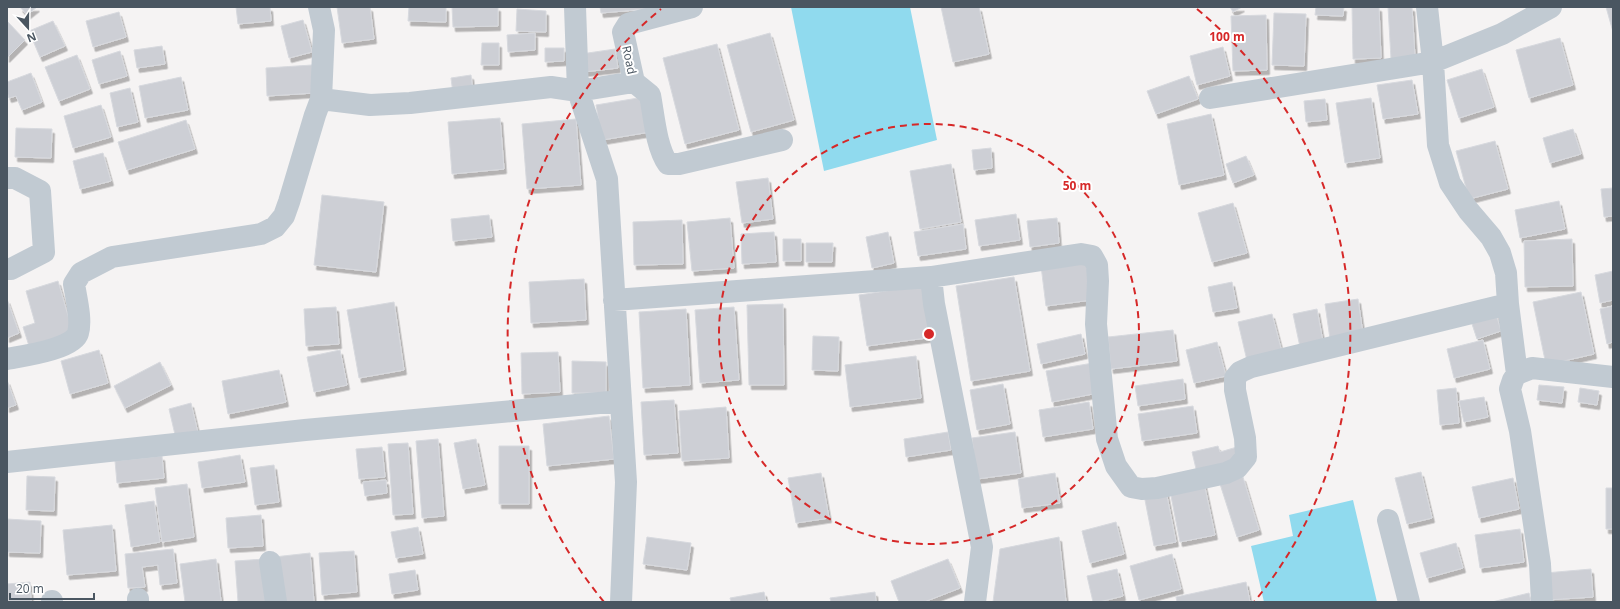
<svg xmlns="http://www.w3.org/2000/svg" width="1620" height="609" font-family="'Open Sans',sans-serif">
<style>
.water{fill:#90daee}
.building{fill:#cdcfd5;stroke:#d7d9de;filter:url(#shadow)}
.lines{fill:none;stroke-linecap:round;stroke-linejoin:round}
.minor{stroke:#c1cad2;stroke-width:22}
.ring{fill:none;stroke:#d62828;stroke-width:2;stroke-dasharray:7 5}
.labels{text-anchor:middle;stroke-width:4;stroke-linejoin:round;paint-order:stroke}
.street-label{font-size:12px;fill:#4a5661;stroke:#fff}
.centre{fill:#d62828;stroke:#fff;stroke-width:2}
.ring-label{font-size:12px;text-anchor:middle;font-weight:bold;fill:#d62828;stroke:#fff;stroke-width:4;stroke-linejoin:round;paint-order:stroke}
</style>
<defs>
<filter id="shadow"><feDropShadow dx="2.5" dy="4.5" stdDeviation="0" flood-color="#0004"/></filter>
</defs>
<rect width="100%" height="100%" fill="#f5f3f3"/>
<path class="water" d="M791,7H910L937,140L824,171Z
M1353,500L1377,602H1264L1251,546L1293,536L1289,515Z"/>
<path class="building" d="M20,7H37L27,15Z
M236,7H270L271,21L238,24Z
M337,7H370L374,39L342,43Z
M409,7H446V22L408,21Z
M452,7H498V26L453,27Z
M600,7H657V8L601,13Z
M941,7H979L989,54L953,62Z
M1230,7H1242L1233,12Z
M1316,7H1344L1343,16L1315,15Z
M1352,7H1379L1381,58L1353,59Z
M1388,7H1412L1415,57L1391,59Z
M1606,7H1613V32Z
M517,9L546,11V32L516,31Z
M119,12L126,37L93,47L86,21Z
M1274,13L1306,14L1304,66L1272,65Z
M1266,15L1267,70L1233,71L1231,16Z
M303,20L312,52L289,58L281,26Z
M7,21L25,40L7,58Z
M53,21L65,46L40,57L29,31Z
M535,33V50L508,52L507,35Z
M770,33L794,120L751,132L727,45Z
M1560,38L1573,85L1529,98L1516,50Z
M482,43H499V65H481Z
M717,44L739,130L685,144L663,58Z
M162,46L165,64L137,68L134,50Z
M1223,47L1230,76L1197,85L1190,56Z
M545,48H564V61L545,62Z
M615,49L618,68L583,72L581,54Z
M120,51L127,76L99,84L92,60Z
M77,55L90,89L59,101L45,67Z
M312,65L314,93L267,96L266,68Z
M1482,69L1494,107L1459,118L1447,80Z
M31,73L42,102L22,110L16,96L9,98L7,92V82Z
M471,75L473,92L453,94L451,78Z
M1189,76L1198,99L1156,114L1147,91Z
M181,77L188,110L145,118L139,86Z
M1412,80L1418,114L1383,119L1377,85Z
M130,88L138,122L117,127L110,93Z
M644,97L650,132L602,140L596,105Z
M1371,98L1380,158L1345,163L1336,103Z
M1325,99L1327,120L1306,122L1304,101Z
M101,105L111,137L73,148L64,116Z
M1211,114L1224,175L1179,185L1167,124Z
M500,118L504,169L452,174L448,122Z
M576,119L581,185L527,189L522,124Z
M186,120L195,149L127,170L118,142Z
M16,128L52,129L51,158L15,157Z
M1573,129L1581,154L1550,163L1543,138Z
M1495,141L1508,189L1469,199L1456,151Z
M991,148L992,168L974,170L972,150Z
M103,153L111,181L80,189L73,161Z
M1246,156L1254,175L1233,183L1226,164Z
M951,164L961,222L920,229L910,171Z
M768,178L773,219L742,223L736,182Z
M1613,188V216L1604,217L1601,189Z
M322,195L384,202L376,272L314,265Z
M1559,201L1565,229L1520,238L1515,210Z
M1233,203L1247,253L1212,262L1198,213Z
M1016,214L1020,240L979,246L975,220Z
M489,215L492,237L453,241L451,219Z
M730,218L734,268L692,271L687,222Z
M1057,218L1059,243L1030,247L1027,221Z
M682,220L683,264L634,265L633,222Z
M963,224L966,249L918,256L914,232Z
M774,232L776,262L742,264L741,234Z
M888,232L894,263L872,268L866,237Z
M783,239H801V261H783Z
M1572,239L1573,286L1525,287L1524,241Z
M806,243H833L832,262H806Z
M1087,260L1092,300L1046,306L1041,266Z
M1613,271V300L1600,303L1595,275Z
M1014,277L1030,371L971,381L956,286Z
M584,279L586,320L531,323L529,282Z
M58,281L73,333L29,346L23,327L35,323L26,291Z
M1232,282L1237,308L1213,312L1208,287Z
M926,285L934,337L867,346L859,295Z
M1581,292L1594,354L1546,365L1533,302Z
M7,299L19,333L7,338Z
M1358,299L1363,334L1330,339L1325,304Z
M394,302L404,370L359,378L347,310Z
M783,304L784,385H749L747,305Z
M1613,306V342L1607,344L1600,309Z
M336,307L339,344L306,346L304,309Z
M734,307L739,380L700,383L695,310Z
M686,309L690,385L643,388L639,312Z
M1317,309L1323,342L1300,347L1293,314Z
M1272,314L1283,356L1248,365L1238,322Z
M1496,314L1501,331L1477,339L1471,321Z
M1173,330L1177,361L1111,369L1108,337Z
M1081,334L1085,354L1041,364L1037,344Z
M813,336L839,337L838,371L812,370Z
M1483,340L1490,369L1454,378L1447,349Z
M1217,342L1226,376L1194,383L1186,350Z
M99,350L108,383L70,394L61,361Z
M340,350L347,385L314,392L307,357Z
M558,352L560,392L522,394L521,353Z
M916,356L921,398L850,407L845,365Z
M572,361L606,362V393H572Z
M160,362L171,385L125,408L114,386Z
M1093,363L1098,393L1052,402L1046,371Z
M279,370L286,402L228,414L222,381Z
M1183,379L1185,399L1138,406L1135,386Z
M7,380L16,405L7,408Z
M1003,384L1010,424L977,430L970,390Z
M1539,385L1564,387L1562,403L1537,400Z
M1456,388L1459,423L1440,425L1437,390Z
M1580,388L1599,391L1597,405L1578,402Z
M1484,397L1488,417L1464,422L1459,401Z
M674,400L678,453L644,455L641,402Z
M1089,402L1093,429L1043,437L1039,410Z
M191,403L198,433L176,439L169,409Z
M1193,406L1197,433L1142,441L1138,414Z
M726,407L729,458L682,461L679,411Z
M609,416L614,459L547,466L543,424Z
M948,432L951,450L906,457L904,439Z
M1015,432L1021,473L977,479L972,438Z
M438,439L444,516L422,518L416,441Z
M476,439L485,485L463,489L454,443Z
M408,443L413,514L393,515L388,444Z
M499,446H529V504H499Z
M1218,446L1220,452L1237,447V464L1197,473L1192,452Z
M382,447L385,477L359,479L356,449Z
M240,455L245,482L202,488L198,462Z
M162,456L164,478L117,483L115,461Z
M274,465L279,502L255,505L250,468Z
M1421,472L1432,518L1407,524L1395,478Z
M821,473L829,518L796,523L788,478Z
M1055,473L1060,503L1022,508L1018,479Z
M27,476L55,477L54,511L26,510Z
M1243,477L1259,530L1237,537L1220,484Z
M1513,478L1519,509L1479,518L1472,487Z
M386,480L387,493L365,496L363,482Z
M1204,483L1215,535L1180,542L1170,491Z
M187,484L194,537L162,542L155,488Z
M1606,488H1613V529H1606Z
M1166,491L1176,542L1154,546L1144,495Z
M154,501L160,542L131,547L125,505Z
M261,515L263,546L228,548L226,518Z
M7,519L41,521L40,553L7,552Z
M1116,522L1124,554L1090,563L1082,531Z
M112,525L116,571L67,575L63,530Z
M418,527L423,554L396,558L391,532Z
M1520,529L1524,562L1480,568L1475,535Z
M647,537L691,543L687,570L643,564Z
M1059,537L1066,602H993L1000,549Z
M1456,543L1463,568L1427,578L1420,553Z
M173,549L177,583L160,585L158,565L142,567L145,587L128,588L125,554Z
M354,551L357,592L322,595L319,553Z
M310,553L314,602H279L274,557Z
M1172,554L1181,589L1139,600L1130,566Z
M216,559L221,601L185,602L180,564Z
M265,559L269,602H238L235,561Z
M948,559L960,588L924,602H899L891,581Z
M1117,569L1123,596L1099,602H1093L1087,576Z
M1591,569L1593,597L1547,600L1545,573Z
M415,570L418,590L392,594L389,574Z
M30,582L31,602H7V584Z
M1246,582L1250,602H1177L1176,597Z
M764,592L766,601L731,602L730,598Z
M875,592L876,602H831L830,598Z
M1529,593L1531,602H1492Z"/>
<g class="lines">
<path class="minor" d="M319,7L324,30L321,99L370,105L410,103L551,87L578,91L607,179L626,482L621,602
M575,7L578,91L634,82L623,32L628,24L692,7
M1427,7L1433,62L1438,145L1450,183L1468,210L1491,237L1500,253L1506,273L1508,304L1517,374
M634,82L650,95C654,116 656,147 668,164H679L782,140
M1210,98L1433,62L1502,34L1551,7
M7,178H15L40,191L44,252L11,269H7
M614,300L931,277
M7,359C22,356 74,349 78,333C82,320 76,297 74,284L81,273L112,257L261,234L275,227L284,216L289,202L315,115L321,99
M7,462L305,430L621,401
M1388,520L1409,602
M270,562L276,602
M138,599V602
M52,601V602
M975,602L982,547L934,304L931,277L1081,254L1092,256L1097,265L1098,281L1096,324L1107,439L1116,466L1131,487L1142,489L1157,488L1226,473L1237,468L1246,457L1245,438L1235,390V378L1240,372L1251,367L1508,304
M1542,602L1540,564L1520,431L1510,389L1513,380L1517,374L1532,368L1613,377"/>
</g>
<g class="ring">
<circle cx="929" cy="334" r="210"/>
<path d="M604 602A421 421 0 0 1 661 9M1197 9A421 421 0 0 1 1254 602"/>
</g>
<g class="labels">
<g class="street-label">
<text transform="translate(629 60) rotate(78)" y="4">Road</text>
</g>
</g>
<circle cx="929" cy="334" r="6" class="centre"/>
<g class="ring-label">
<text x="1227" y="41">100 m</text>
<text x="1077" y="190">50 m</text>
</g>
<rect width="1620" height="609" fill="none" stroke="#4a5661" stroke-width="16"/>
<g transform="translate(28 28) rotate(159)" stroke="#ffffff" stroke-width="3" paint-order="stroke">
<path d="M0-3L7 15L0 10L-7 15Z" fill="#4a5661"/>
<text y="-6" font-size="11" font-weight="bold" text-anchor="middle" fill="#4a5661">N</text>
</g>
<path d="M10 593v6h84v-6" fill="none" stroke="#4a5661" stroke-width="2"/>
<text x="16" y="593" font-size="12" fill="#4a5661" stroke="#ffffff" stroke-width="3" paint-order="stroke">20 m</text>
</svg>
